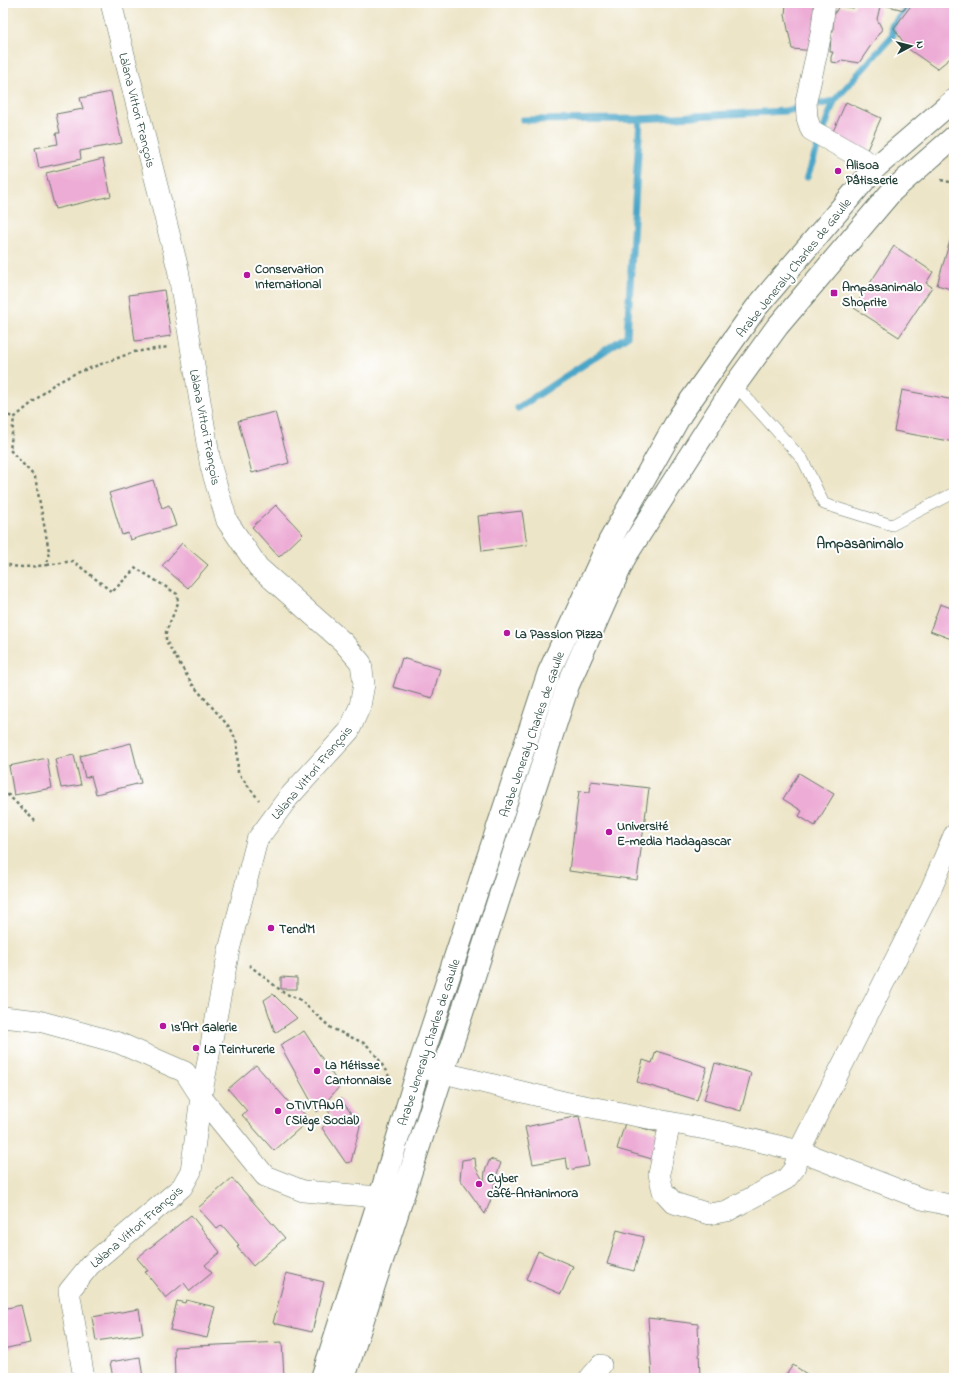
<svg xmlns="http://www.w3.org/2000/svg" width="957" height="1381" font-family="'Indie Flower',sans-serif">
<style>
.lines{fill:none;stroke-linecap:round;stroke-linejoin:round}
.stream{stroke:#4aa6c8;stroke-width:7}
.building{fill:#edacd5}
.service-casing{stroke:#677868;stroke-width:12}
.minor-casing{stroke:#677868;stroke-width:22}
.tertiary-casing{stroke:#677868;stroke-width:24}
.path{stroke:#677868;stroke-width:2.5;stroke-dasharray:3 3;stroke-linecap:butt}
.service{stroke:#fff;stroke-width:11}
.minor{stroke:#fff;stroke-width:21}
.tertiary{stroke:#fff;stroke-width:22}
.poi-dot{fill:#b5179e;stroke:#fff;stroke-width:1.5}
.labels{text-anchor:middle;stroke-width:4;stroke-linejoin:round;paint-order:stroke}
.street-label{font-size:13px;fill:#1f3d34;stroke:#fff}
.poi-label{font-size:13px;font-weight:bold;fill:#1f3d34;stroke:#fff;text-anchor:start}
.neighbourhood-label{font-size:14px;font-weight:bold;fill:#1f3d34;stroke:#fff}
</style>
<rect width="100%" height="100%" fill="#fff"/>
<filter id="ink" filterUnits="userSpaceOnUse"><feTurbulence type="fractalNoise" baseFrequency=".025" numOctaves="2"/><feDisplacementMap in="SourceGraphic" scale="8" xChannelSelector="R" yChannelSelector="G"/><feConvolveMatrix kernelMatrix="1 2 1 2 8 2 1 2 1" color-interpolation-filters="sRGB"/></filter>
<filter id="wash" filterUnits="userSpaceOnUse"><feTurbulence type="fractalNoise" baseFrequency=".012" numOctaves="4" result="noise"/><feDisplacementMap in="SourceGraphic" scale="16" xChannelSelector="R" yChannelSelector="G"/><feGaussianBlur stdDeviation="0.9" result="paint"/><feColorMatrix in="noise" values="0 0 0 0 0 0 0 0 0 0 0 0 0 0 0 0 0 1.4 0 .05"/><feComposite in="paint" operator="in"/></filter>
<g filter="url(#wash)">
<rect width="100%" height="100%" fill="#ede5c8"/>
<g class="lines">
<path class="stream" d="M523,120L640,119L785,111L834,101
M807,177L834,101L893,35L892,26L911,3
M518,408L627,336L640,119"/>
</g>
<g id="blocks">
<path class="building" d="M786,3H818L816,51L792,49L785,15Z
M855,3H881L877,19L882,29L859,63L842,60L839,63L831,62V57L833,52H830L831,34L833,31V16L839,6L854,8Z
M884,3H908L904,10L884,5Z
M913,3H954V55L937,69L907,48L894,28Z
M111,92L122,143L80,151L81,159L39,168L35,148L58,144L56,133H60L56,114L83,109L80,98Z
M846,102L881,118L866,152L831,136Z
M103,159L111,196L55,209L46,173Z
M954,227V290L937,285Z
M894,246L933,272L926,283L932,287L899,337L854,308Z
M164,290L171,336L135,341L129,295Z
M902,390L954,400V442L894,431Z
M275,412L289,463L252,473L238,421Z
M153,480L162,508L169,505L176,526L130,540L128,533L122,535L109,493Z
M276,505L303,534L279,557L252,527Z
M522,511L527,545L482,551L478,516Z
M182,543L208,565L188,588L162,566Z
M940,604L954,609V640L930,631Z
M402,658L440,669L432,698L393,687Z
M131,743L141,783L96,794L91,776L85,778L80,756Z
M74,755L81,785L61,788L55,759Z
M47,758L52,788L14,795L9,766Z
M799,773L834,794L815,826L799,816L802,811L783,799Z
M591,781L649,788L637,880L569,871L579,791L590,792Z
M281,977L297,978V989H281Z
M273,994L297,1018L275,1033L264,1000Z
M304,1031L340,1086L317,1112L280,1045Z
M656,1051L707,1067L697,1100L637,1082L643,1060L652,1063Z
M715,1063L751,1073L741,1111L704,1100Z
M256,1065L293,1107L296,1104L309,1120L274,1151L242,1115L247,1111L228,1089Z
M340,1098L360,1126L351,1162L346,1163L322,1128L333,1117L328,1111Z
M579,1116L589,1166L568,1170L566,1158L533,1164L525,1127Z
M625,1123L660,1133L652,1159L617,1149Z
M475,1158L476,1168L484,1182L485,1171L490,1159L501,1163L497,1174L490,1202L485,1214L460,1179L462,1160Z
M232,1178L285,1238L253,1266L237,1247L239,1245L222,1225L217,1229L198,1208Z
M191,1215L220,1252L205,1265L212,1273L190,1291L184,1283L166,1298L145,1272L148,1271L137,1258Z
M617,1230L644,1237L634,1271L607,1264Z
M538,1251L573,1266L561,1294L526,1279Z
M286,1273L324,1282L312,1332L273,1323Z
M186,1300L215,1307L207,1338L170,1330L177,1301L185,1303Z
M21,1305L30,1343L3,1349V1309Z
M139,1309L143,1334L96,1341L92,1317Z
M648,1318L698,1324L700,1378H652Z
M282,1342L284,1377L175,1378L174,1347Z
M140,1357L143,1378H113L110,1362Z
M793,1365L813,1378H784Z"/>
</g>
</g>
<g filter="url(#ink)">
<use href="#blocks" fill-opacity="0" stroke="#677868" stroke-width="1"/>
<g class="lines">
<defs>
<path id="service" d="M735,385L803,460L824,504L892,525L954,493"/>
<path id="minor" d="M825,3L821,34L806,101L807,118L811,130L877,167
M3,1017L39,1021L119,1043L185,1072L201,1097L265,1176L303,1191L380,1197
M419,1067L564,1102L721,1132L799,1151L922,1199L954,1206
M670,1123L659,1174L663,1191L674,1203L709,1214L727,1211L786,1179L794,1169L799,1151L931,889L954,835
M84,1378L69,1291L90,1265L182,1187L191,1171L201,1097L229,950L257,840L288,798L349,731L360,706L364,684L361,663L343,642L258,567L227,521L211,467L178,269L111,3
M590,1378L601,1365"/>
<path id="tertiary" d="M322,1378L380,1197L419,1067L549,672L609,542L681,414L756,308L875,168L954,100
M344,1378L568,685L625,557L735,385L777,327L892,191L954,137"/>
</defs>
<use href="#service" class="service-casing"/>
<use href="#minor" class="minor-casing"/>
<use href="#tertiary" class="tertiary-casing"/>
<path class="path" d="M941,180L954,183
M3,413L14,418
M3,562C14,570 35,566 47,565L49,551L35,477L10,450L14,418L53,385L74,374L134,352L168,347
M47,565L73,561L112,592L136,568L177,594L178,603L166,632V641L192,684L231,729L237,743L238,773L259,800
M3,790L35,821
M249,965L284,993L299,999L331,1028L366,1044L378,1058L390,1078"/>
<use href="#service" class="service"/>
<use href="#minor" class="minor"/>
<use href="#tertiary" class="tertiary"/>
</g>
</g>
<g class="poi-dot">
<circle cx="838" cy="171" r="4"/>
<circle cx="247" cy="275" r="4"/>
<rect x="830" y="289" width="8" height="8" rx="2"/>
<circle cx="507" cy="633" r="4"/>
<circle cx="609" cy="832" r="4"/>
<circle cx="271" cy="928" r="4"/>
<circle cx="163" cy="1026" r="4"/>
<circle cx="196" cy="1048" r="4"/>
<circle cx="317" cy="1071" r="4"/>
<circle cx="278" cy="1111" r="4"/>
<circle cx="479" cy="1184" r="4"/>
</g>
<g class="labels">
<g class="street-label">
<text transform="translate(138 110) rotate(76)" y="5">Làlana Vittori François</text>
<text transform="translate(793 267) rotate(-51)" y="5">Arabe Jeneraly Charles de Gaulle</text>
<text transform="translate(206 427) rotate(79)" y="5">Làlana Vittori François</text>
<text transform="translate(531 734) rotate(-71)" y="5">Arabe Jeneraly Charles de Gaulle</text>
<text transform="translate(311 772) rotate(-50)" y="5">Làlana Vittori François</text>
<text transform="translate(428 1042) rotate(-72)" y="5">Arabe Jeneraly Charles de Gaulle</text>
<text transform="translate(136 1226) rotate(-41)" y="5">Làlana Vittori François</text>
</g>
<g class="poi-label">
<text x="846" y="169">Alisoa<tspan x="846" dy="15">Pâtisserie</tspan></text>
<text x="255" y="273">Conservation<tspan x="255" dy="15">International</tspan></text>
<text x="842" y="291">Ampasanimalo<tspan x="842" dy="15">Shoprite</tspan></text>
<text x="515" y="638">La Passion Pizza</text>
<text x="617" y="830">Université<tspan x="617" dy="15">E-media Madagascar</tspan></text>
<text x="279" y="933">Tend'M</text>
<text x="171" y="1031">Is'Art Galerie</text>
<text x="204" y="1053">La Teinturerie</text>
<text x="325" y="1069">La Métisse<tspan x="325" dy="15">Cantonnaise</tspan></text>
<text x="286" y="1109">OTIVTANA<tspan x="286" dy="15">(Siège Social)</tspan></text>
<text x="487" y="1182">Cyber<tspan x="487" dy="15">café-Antanimora</tspan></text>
</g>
<g class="neighbourhood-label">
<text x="860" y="548">Ampasanimalo</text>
</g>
</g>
<rect width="957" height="1381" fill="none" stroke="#fff" stroke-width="16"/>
<g transform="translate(911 46) rotate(83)" stroke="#ffffff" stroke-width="3" paint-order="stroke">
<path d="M0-3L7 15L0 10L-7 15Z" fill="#1f3d34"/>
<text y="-6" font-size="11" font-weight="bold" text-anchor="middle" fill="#1f3d34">N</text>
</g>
</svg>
